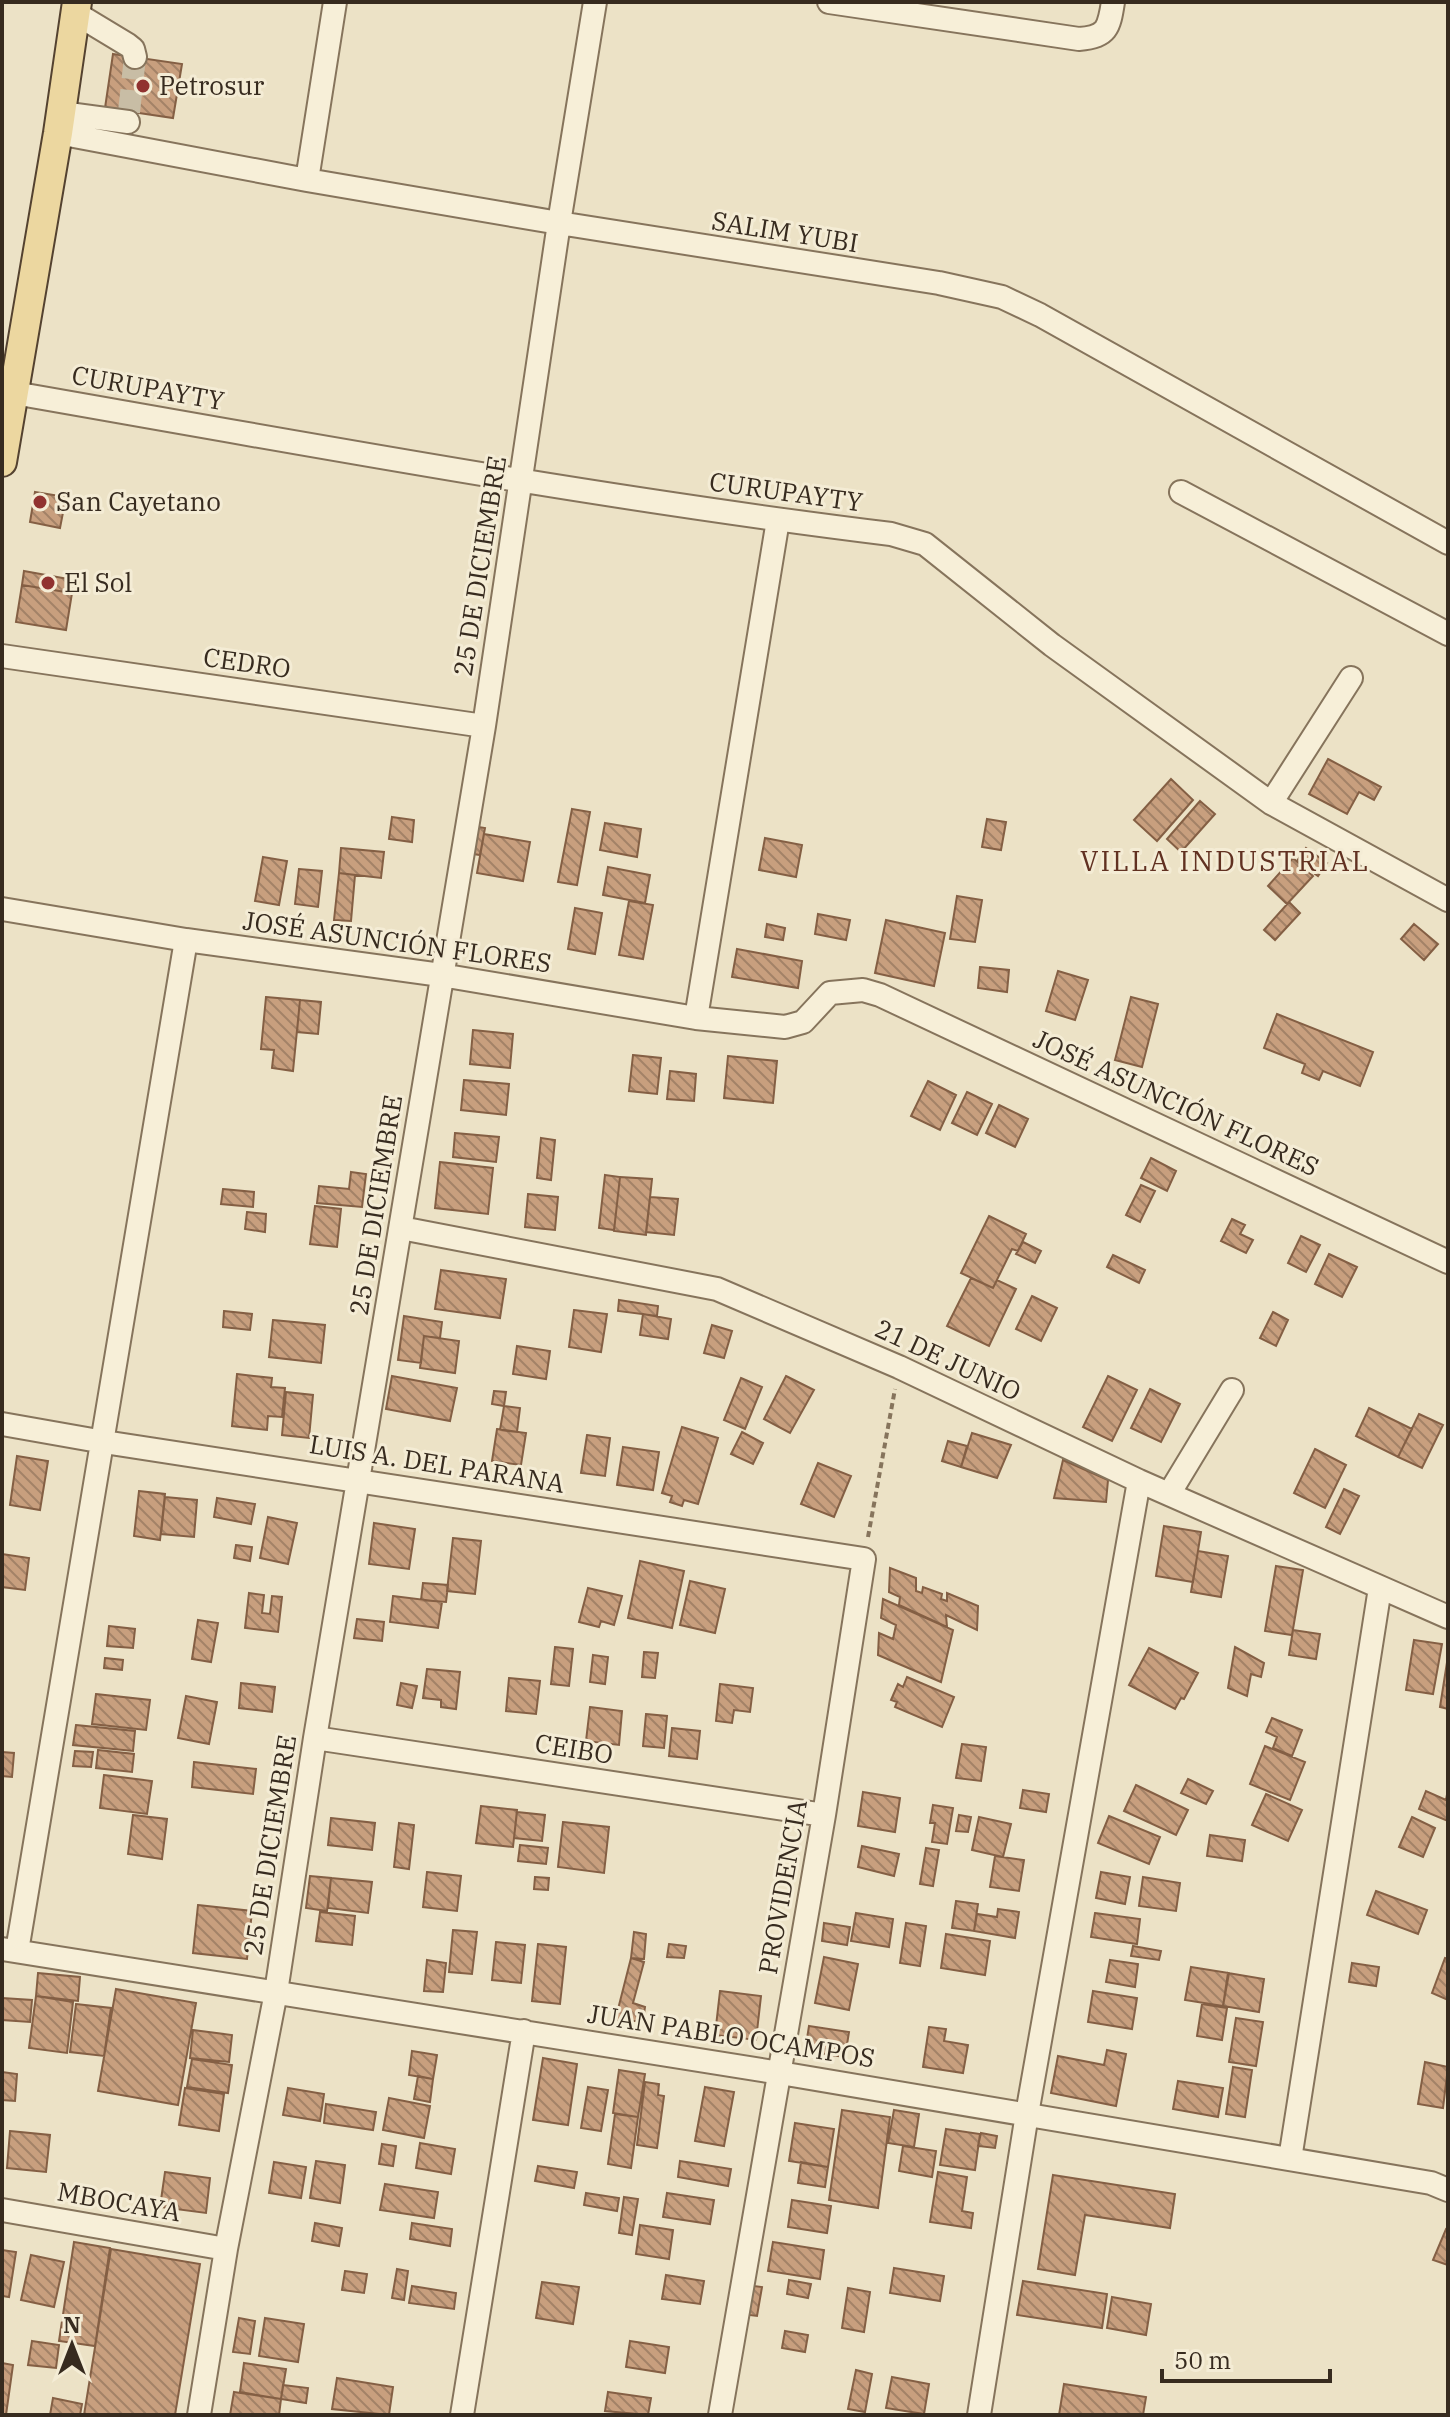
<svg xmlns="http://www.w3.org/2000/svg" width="1450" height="2417" font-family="'IBM Plex Serif',serif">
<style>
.building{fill:url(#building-back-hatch);stroke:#845f44;stroke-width:2}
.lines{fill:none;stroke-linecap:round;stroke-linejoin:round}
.minor-tunnel{stroke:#c8bda5;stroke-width:22;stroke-dasharray:22 11;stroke-linecap:butt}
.minor-casing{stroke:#86745c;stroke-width:26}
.major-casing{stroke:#544230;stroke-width:32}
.path{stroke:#86745c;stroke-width:4;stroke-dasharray:6 4;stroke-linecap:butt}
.minor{stroke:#f7efd8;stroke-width:22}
.major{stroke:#ecd7a0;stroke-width:28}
.poi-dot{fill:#913230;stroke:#f4ecd5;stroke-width:3}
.labels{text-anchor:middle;stroke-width:6;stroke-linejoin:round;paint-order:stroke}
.poi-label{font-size:26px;fill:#372b1f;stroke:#f4ecd5;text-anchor:start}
.street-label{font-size:26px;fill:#372b1f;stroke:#f4ecd5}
.neighbourhood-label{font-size:28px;letter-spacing:2px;fill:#613121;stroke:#f4ecd5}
</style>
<defs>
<pattern id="building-back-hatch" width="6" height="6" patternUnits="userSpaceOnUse" patternTransform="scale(2)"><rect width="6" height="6" fill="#c89f7e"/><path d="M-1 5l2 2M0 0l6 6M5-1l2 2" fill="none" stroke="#a38267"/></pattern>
</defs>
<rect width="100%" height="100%" fill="#ece2c6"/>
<path class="building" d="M113,54L182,64L173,118L105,108Z
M35,492L66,497L60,528L30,522Z
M24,571L74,580L72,593L22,585Z
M22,585L72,593L66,630L16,622Z
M1328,759L1381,787L1374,800L1359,792L1347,814L1309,794Z
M1171,779L1193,800L1157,841L1134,820Z
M1200,801L1215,814L1181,852L1167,839Z
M572,809L590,812L577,885L558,882Z
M392,817L414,820L412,842L389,839Z
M987,819L1006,822L1001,850L982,847Z
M605,823L641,829L637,857L600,850Z
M472,826L485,828L480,855L467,853Z
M484,834L530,842L523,881L477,873Z
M765,838L802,845L796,877L759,870Z
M341,848L384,852L381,878L339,873Z
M1306,848L1327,863L1318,876L1297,861Z
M263,857L287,861L279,905L255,901Z
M1293,858L1313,876L1287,904L1268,886Z
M608,867L650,875L645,903L603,895Z
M299,869L322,871L318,907L295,904Z
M339,873L355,875L351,921L334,920Z
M957,896L982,900L975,942L950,939Z
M629,901L653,905L643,959L619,955Z
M1289,902L1300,913L1275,940L1264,930Z
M575,908L602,913L595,954L568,949Z
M818,914L850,920L846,940L815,934Z
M886,920L945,933L934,986L875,973Z
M767,924L785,928L783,940L765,937Z
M1414,924L1438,944L1424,960L1401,939Z
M737,949L802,961L798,988L732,977Z
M980,967L1009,970L1007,992L978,988Z
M1058,971L1088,980L1075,1020L1046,1011Z
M266,997L300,1000L293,1071L272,1068L274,1050L261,1049Z
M1131,997L1158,1004L1142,1067L1115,1060Z
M300,1000L321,1002L318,1034L297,1032Z
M1277,1014L1373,1052L1360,1086L1323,1071L1319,1080L1302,1073L1305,1064L1264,1048Z
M473,1030L513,1034L510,1068L470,1064Z
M633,1055L661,1058L657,1094L629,1091Z
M728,1056L777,1061L773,1103L724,1098Z
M670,1071L696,1074L694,1101L667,1099Z
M464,1080L509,1084L506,1115L461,1110Z
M928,1081L956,1095L940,1130L911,1116Z
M967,1092L992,1104L977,1135L952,1123Z
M999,1105L1028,1119L1015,1147L986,1133Z
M455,1133L499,1137L496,1162L453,1157Z
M541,1138L555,1140L551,1180L537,1178Z
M1151,1158L1176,1171L1167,1191L1141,1178Z
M440,1162L493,1168L488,1214L435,1208Z
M351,1172L366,1174L362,1207L317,1203L319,1186L349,1189Z
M605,1175L620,1177L614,1230L599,1228Z
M620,1177L652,1179L646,1235L614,1231Z
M1141,1185L1155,1191L1140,1222L1126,1215Z
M223,1189L254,1192L253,1207L221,1204Z
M528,1194L558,1197L555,1230L525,1227Z
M650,1197L678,1199L674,1235L646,1232Z
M315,1206L341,1209L337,1247L310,1244Z
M247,1212L266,1214L265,1232L245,1229Z
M989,1216L1026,1234L1018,1251L1012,1249L993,1288L961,1273Z
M1232,1219L1245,1225L1240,1234L1253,1240L1246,1253L1221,1241Z
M1301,1236L1320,1245L1306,1272L1288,1263Z
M1023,1242L1041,1251L1035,1263L1016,1254Z
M1329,1254L1357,1267L1342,1297L1315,1284Z
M1113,1255L1145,1270L1139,1283L1107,1267Z
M441,1270L506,1279L500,1318L435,1309Z
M971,1278L993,1288L997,1280L1016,1289L989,1346L947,1326Z
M1032,1296L1057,1308L1041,1341L1016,1329Z
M619,1300L658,1306L657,1316L618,1311Z
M574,1310L607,1314L601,1352L569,1347Z
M224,1311L252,1314L250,1330L223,1327Z
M1273,1312L1288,1320L1276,1346L1260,1338Z
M643,1314L671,1319L668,1339L640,1335Z
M404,1316L442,1322L440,1338L424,1336L421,1363L398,1360Z
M273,1320L325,1325L321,1363L269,1357Z
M712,1325L732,1331L724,1358L704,1353Z
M424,1336L459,1341L455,1373L420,1368Z
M517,1346L550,1351L546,1379L513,1374Z
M237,1374L272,1378L271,1387L285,1388L282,1417L268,1416L267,1430L232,1426Z
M392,1376L457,1388L450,1421L386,1409Z
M786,1376L814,1390L790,1433L764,1419Z
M1108,1376L1137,1390L1112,1441L1083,1427Z
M741,1378L762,1387L745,1429L724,1420Z
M1150,1389L1180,1404L1161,1442L1131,1428Z
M494,1391L506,1392L504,1406L492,1404Z
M286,1392L313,1395L309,1438L282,1435Z
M504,1406L520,1408L517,1432L500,1430Z
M1369,1408L1412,1429L1398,1457L1356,1436Z
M1419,1414L1443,1425L1422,1468L1398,1457Z
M682,1427L718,1438L698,1504L684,1500L682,1506L670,1502L672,1496L662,1493Z
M497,1429L526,1433L521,1465L492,1461Z
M742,1432L763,1443L753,1464L731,1454Z
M972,1433L1011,1445L997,1478L961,1467Z
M587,1435L610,1438L605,1476L581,1473Z
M948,1441L967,1446L961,1467L942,1461Z
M623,1447L659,1452L653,1490L617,1485Z
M1315,1449L1346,1465L1325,1508L1294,1493Z
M17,1456L48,1461L40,1510L10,1505Z
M1063,1460L1108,1480L1106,1502L1054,1498Z
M818,1463L851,1476L834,1517L801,1504Z
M1344,1489L1359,1496L1340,1534L1326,1527Z
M139,1491L165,1494L160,1540L134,1536Z
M165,1497L197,1500L194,1537L161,1534Z
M217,1498L255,1504L251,1524L214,1517Z
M268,1517L297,1523L288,1564L260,1558Z
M374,1523L415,1529L409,1569L369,1564Z
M1164,1526L1201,1532L1193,1582L1156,1576Z
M453,1538L481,1541L475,1594L447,1591Z
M236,1545L252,1547L250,1561L234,1558Z
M1198,1551L1228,1556L1221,1597L1191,1592Z
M2,1554L29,1558L25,1590L2,1587Z
M640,1561L684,1571L672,1628L628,1618Z
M1276,1566L1303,1570L1292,1635L1265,1631Z
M890,1568L916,1578V1591L922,1593L923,1587L942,1594L941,1599L947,1601V1593L978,1606L977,1630L946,1615L947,1627L899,1605L900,1597L889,1592Z
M690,1581L725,1589L715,1633L680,1625Z
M423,1583L448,1585L446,1602L421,1600Z
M588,1588L622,1596L614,1625L601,1621L599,1627L579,1622Z
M249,1593L264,1595L262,1613L270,1614L272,1596L282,1597L278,1632L245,1628Z
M393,1596L442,1602L438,1628L390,1622Z
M883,1599L953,1630L941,1682L878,1655L879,1633L893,1639L896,1625L881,1618Z
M357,1619L384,1622L382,1641L354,1638Z
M198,1620L218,1623L211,1662L192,1659Z
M109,1626L135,1629L133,1648L107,1646Z
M1293,1630L1320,1634L1316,1659L1289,1655Z
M1414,1640L1442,1644L1433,1694L1406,1690Z
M555,1647L573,1649L569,1686L551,1684Z
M1235,1647L1264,1663L1261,1677L1251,1674L1247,1696L1228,1688Z
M1149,1648L1198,1673L1184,1699L1181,1698L1175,1709L1129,1685Z
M644,1652L658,1653L655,1678L642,1677Z
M593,1655L608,1657L605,1684L590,1682Z
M1448,1656V1709L1440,1707Z
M105,1658L123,1660L122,1670L104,1668Z
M427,1669L460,1672L456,1709L441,1707V1700L423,1698Z
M907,1677L954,1697L942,1727L895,1707L897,1702L891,1700L898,1684L903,1687Z
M509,1678L540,1681L536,1714L506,1711Z
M241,1683L275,1687L272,1712L239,1708Z
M401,1683L417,1686L412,1708L397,1705Z
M720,1684L753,1688L750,1712L734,1710L732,1723L716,1721Z
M96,1694L150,1700L146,1730L92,1724Z
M186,1696L217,1702L209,1744L178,1738Z
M590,1707L622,1711L619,1745L586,1741Z
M646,1714L667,1716L664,1748L643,1746Z
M1272,1718L1302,1730L1292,1756L1273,1748L1277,1737L1266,1732Z
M76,1725L135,1731L133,1751L73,1745Z
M672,1728L700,1731L697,1759L669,1756Z
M962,1744L986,1747L981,1781L956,1778Z
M1265,1746L1305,1762L1290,1800L1250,1784Z
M98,1750L134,1754L132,1772L96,1768Z
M75,1751L93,1752L91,1767L73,1766Z
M2,1752L14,1753L12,1777L2,1776Z
M194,1762L256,1769L253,1794L192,1787Z
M104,1775L152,1781L147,1814L100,1808Z
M1188,1779L1213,1791L1206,1804L1181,1793Z
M1136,1785L1188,1810L1176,1835L1124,1811Z
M1448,1789V1821L1419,1809L1426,1791L1446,1800Z
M1023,1790L1049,1794L1046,1812L1020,1808Z
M863,1792L900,1798L895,1832L858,1826Z
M1266,1794L1302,1810L1288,1841L1252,1825Z
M933,1805L953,1808L947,1844L932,1842L935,1823H930Z
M481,1806L517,1810L513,1847L476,1843Z
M517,1812L545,1815L542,1841L514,1838Z
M133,1815L167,1819L162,1859L128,1854Z
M959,1815L971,1817L968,1832L956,1831Z
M1109,1816L1160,1837L1149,1864L1098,1843Z
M979,1817L1011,1824L1003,1857L972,1850Z
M1412,1817L1435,1828L1423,1857L1399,1847Z
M331,1818L375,1823L372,1850L328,1845Z
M563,1822L609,1827L604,1873L558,1867Z
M399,1823L414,1825L409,1869L394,1867Z
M1210,1835L1245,1840L1242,1861L1207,1856Z
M520,1845L548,1848L546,1864L518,1861Z
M862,1846L899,1854L894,1876L858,1867Z
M926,1848L939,1850L933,1886L920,1884Z
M995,1856L1024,1860L1019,1891L990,1887Z
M427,1872L461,1876L457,1911L423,1907Z
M1101,1872L1130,1877L1125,1904L1096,1898Z
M310,1876L331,1878L327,1911L306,1908Z
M535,1877L549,1878L548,1890L534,1889Z
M1143,1877L1180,1883L1176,1911L1139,1906Z
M331,1878L372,1882L368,1913L328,1908Z
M1376,1891L1427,1910L1418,1934L1367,1915Z
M956,1901L978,1904L974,1931L952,1928Z
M198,1905L252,1911L247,1959L193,1953Z
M998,1909L1019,1912L1015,1938L974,1931L977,1914L997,1917Z
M320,1912L355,1916L352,1945L316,1941Z
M856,1913L893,1919L889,1947L851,1941Z
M1095,1913L1140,1919L1137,1944L1091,1937Z
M824,1923L850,1927L847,1945L822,1941Z
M906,1923L926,1926L920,1966L900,1963Z
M453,1930L477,1932L472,1974L449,1972Z
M634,1932L646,1934L644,1959L631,1958Z
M946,1934L990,1941L985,1975L941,1968Z
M496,1942L525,1945L521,1983L492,1980Z
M538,1944L566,1947L560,2004L532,2001Z
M669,1944L686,1946L684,1958L667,1957Z
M1133,1946L1161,1951L1159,1960L1131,1956Z
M824,1957L858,1964L849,2010L815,2003Z
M631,1958L644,1962L633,2003L645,2007L643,2021H615Z
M1445,1958L1448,1959V2000L1432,1993Z
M427,1960L446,1963L443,1992L424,1991Z
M1110,1960L1138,1964L1135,1987L1106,1982Z
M1352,1963L1379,1967L1376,1986L1349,1982Z
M1191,1967L1229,1973L1223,2006L1185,2000Z
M38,1973L80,1977L78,2001L36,1996Z
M1228,1973L1264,1979L1259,2012L1223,2006Z
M116,1989L196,2003L178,2105L98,2091Z
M720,1991L761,1996L756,2040L715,2035Z
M1093,1991L1137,1998L1132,2029L1088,2022Z
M36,1996L73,2002L67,2053L29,2048Z
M2,1998L32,2000L30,2022L2,2020Z
M76,2004L111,2008L104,2056L70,2052Z
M1202,2004L1227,2008L1222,2040L1197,2036Z
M1236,2018L1263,2022L1256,2066L1229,2062Z
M809,2026L849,2032L845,2057L805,2051Z
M929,2027L946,2029L944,2041L968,2045L963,2073L923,2067Z
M193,2030L232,2035L229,2062L190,2058Z
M1107,2050L1126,2054L1116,2106L1051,2093L1058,2056L1104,2065Z
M412,2051L437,2055L433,2079L409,2075Z
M543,2058L577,2064L568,2125L533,2120Z
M192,2059L232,2065L228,2093L187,2087Z
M1425,2062L1448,2067L1443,2108L1418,2104Z
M1233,2067L1252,2070L1245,2117L1226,2114Z
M619,2070L645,2074L638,2117L613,2113Z
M2,2072L17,2074L15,2101L2,2100Z
M418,2076L433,2079L430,2102L414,2099Z
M1178,2081L1223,2088L1218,2117L1173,2109Z
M645,2082L659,2084L658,2095L664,2096L657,2148L637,2145Z
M588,2087L608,2090L601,2131L581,2128Z
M705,2087L734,2092L724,2146L695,2141Z
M185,2088L224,2094L219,2131L179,2125Z
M288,2088L324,2094L320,2121L283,2115Z
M389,2098L430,2106L424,2138L383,2130Z
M326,2104L376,2112L373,2130L324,2123Z
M842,2110L890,2117L878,2208L829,2200Z
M894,2110L919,2114L914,2147L888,2143Z
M615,2114L638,2117L631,2168L608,2164Z
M795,2123L834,2129L828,2167L789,2161Z
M946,2129L980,2134L975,2170L940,2165Z
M10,2131L50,2135L46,2172L7,2168Z
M981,2133L997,2136L995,2148L978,2146Z
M420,2143L455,2149L451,2174L416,2168Z
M382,2144L396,2146L393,2166L379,2164Z
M903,2146L936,2151L932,2177L899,2171Z
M316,2161L345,2165L340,2203L310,2198Z
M680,2161L731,2169L728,2186L678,2177Z
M274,2162L306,2167L301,2198L269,2193Z
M801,2162L828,2167L825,2187L798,2183Z
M538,2166L577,2172L574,2188L535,2181Z
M165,2172L210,2178L206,2213L160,2207Z
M938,2172L967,2177L962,2211L973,2213L971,2228L930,2222Z
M1053,2175L1175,2194L1170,2228L1085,2215L1075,2275L1038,2269Z
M385,2184L438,2192L434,2218L380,2210Z
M586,2193L619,2198L617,2211L584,2205Z
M667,2193L714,2200L710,2224L663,2217Z
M624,2197L638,2199L632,2235L619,2233Z
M792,2200L831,2206L827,2233L788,2227Z
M315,2223L342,2228L339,2246L312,2241Z
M412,2223L452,2229L450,2246L410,2239Z
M640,2225L673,2230L669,2259L636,2254Z
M1446,2229L1448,2230V2265L1433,2260Z
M74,2242L110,2248L95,2346L59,2341Z
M773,2242L824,2250L820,2279L768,2271Z
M111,2249L200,2264L175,2415H84Z
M2,2250L16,2252L9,2297L2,2296Z
M31,2255L64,2262L54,2307L21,2300Z
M894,2268L944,2276L940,2301L890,2293Z
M397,2269L408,2271L404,2300L392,2298Z
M345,2271L367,2274L364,2293L342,2290Z
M666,2275L704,2281L700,2304L662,2299Z
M789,2280L811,2284L808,2298L787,2294Z
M1023,2281L1107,2294L1102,2328L1017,2315Z
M542,2282L579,2287L573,2324L536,2318Z
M746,2285L762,2287L757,2316L741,2314Z
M412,2286L456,2293L454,2309L409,2303Z
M848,2288L870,2292L864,2332L842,2328Z
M1112,2297L1151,2304L1146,2335L1107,2328Z
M239,2318L255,2321L250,2354L233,2352Z
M265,2318L304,2324L298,2362L259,2356Z
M785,2331L808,2335L805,2352L782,2348Z
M32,2341L59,2345L56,2368L28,2365Z
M630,2341L669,2347L665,2373L626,2367Z
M2,2363L13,2365L6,2415H2Z
M244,2363L286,2369L281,2399L240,2392Z
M856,2370L872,2374L865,2412L848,2409Z
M892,2377L929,2384L924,2414L886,2408Z
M337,2378L393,2387L389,2415L332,2409Z
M1064,2384L1146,2397L1143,2415H1059Z
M283,2385L308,2388L306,2403L281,2399Z
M234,2392L281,2399L279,2415H230Z
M608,2392L651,2398L648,2415L605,2411Z
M53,2398L82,2404L80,2415H50Z"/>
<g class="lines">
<path class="minor-tunnel" d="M129,112L135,57"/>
<defs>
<path id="minor" d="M829,2L1079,39C1107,37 1109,28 1113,2
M75,13L128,45L133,49L135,57
M61,113L128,122
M58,133L307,180L559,223L939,283L1002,297L1040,315L1448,543
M307,180L335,2
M14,393C306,444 597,498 891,534L925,544L1052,645L1271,803L1448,900
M1181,492L1448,634
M2,656L484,726
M1271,803L1351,678
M2,909L186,940L441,975L696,1018L785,1027L803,1022L830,993L863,990L880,995L1448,1262
M696,1018L778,520
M401,1228L717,1289L899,1367L1139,1481L1448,1617
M2,1424L104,1442L864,1559L824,1815L720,2415
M1169,1494L1232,1390
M315,1738L824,1815
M2,1949L780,2073L1431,2183L1448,2190
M17,1951L186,940
M1290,2159L1380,1588
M2,2210L226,2249
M199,2415L226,2249L276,1992L315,1738L484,726L559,223L595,2
M462,2415L524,2031
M979,2415L1027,2114L1139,1481"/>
<path id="major" d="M2,462L58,133L77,2"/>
</defs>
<use href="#minor" class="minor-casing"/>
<use href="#major" class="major-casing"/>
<path class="path" d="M868,1537L895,1389"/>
<use href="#minor" class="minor"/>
<use href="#major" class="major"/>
</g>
<g class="poi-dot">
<circle cx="143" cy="86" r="8"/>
<circle cx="40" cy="502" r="8"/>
<circle cx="48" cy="583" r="8"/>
</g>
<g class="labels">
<g class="poi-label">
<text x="159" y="95">Petrosur</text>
<text x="56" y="511">San Cayetano</text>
<text x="64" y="592">El Sol</text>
</g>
<g class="street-label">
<text transform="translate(785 232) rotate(9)" y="9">SALIM YUBI</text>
<text transform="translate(148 388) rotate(10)" y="9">CURUPAYTY</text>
<text transform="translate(786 492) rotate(8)" y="9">CURUPAYTY</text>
<text transform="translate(480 566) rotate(-81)" y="9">25 DE DICIEMBRE</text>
<text transform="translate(247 663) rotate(8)" y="9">CEDRO</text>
<text transform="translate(397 942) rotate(8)" y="9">JOSÉ ASUNCIÓN FLORES</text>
<text transform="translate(1176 1103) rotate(25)" y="9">JOSÉ ASUNCIÓN FLORES</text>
<text transform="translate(376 1205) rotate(-81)" y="9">25 DE DICIEMBRE</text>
<text transform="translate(948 1360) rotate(25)" y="9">21 DE JUNIO</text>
<text transform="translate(437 1464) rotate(9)" y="9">LUIS A. DEL PARANA</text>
<text transform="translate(574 1749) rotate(9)" y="9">CEIBO</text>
<text transform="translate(270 1845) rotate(-81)" y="9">25 DE DICIEMBRE</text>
<text transform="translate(783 1887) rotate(-80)" y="9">PROVIDENCIA</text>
<text transform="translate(731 2036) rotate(9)" y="9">JUAN PABLO OCAMPOS</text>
<text transform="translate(119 2202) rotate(10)" y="9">MBOCAYA</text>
</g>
<g class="neighbourhood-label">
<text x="1225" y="871">VILLA INDUSTRIAL</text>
</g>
</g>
<rect width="1450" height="2417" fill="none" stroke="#372b1f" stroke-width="8"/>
<g transform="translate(72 2345)" stroke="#f4ecd5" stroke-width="6" paint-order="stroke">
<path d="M0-6L14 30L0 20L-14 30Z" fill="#372b1f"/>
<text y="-12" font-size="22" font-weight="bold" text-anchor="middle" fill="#372b1f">N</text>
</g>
<path d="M1162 2369v12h168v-12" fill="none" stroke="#372b1f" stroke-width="4"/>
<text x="1174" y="2369" font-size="24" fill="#372b1f" stroke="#f4ecd5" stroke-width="6" paint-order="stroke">50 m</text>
</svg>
